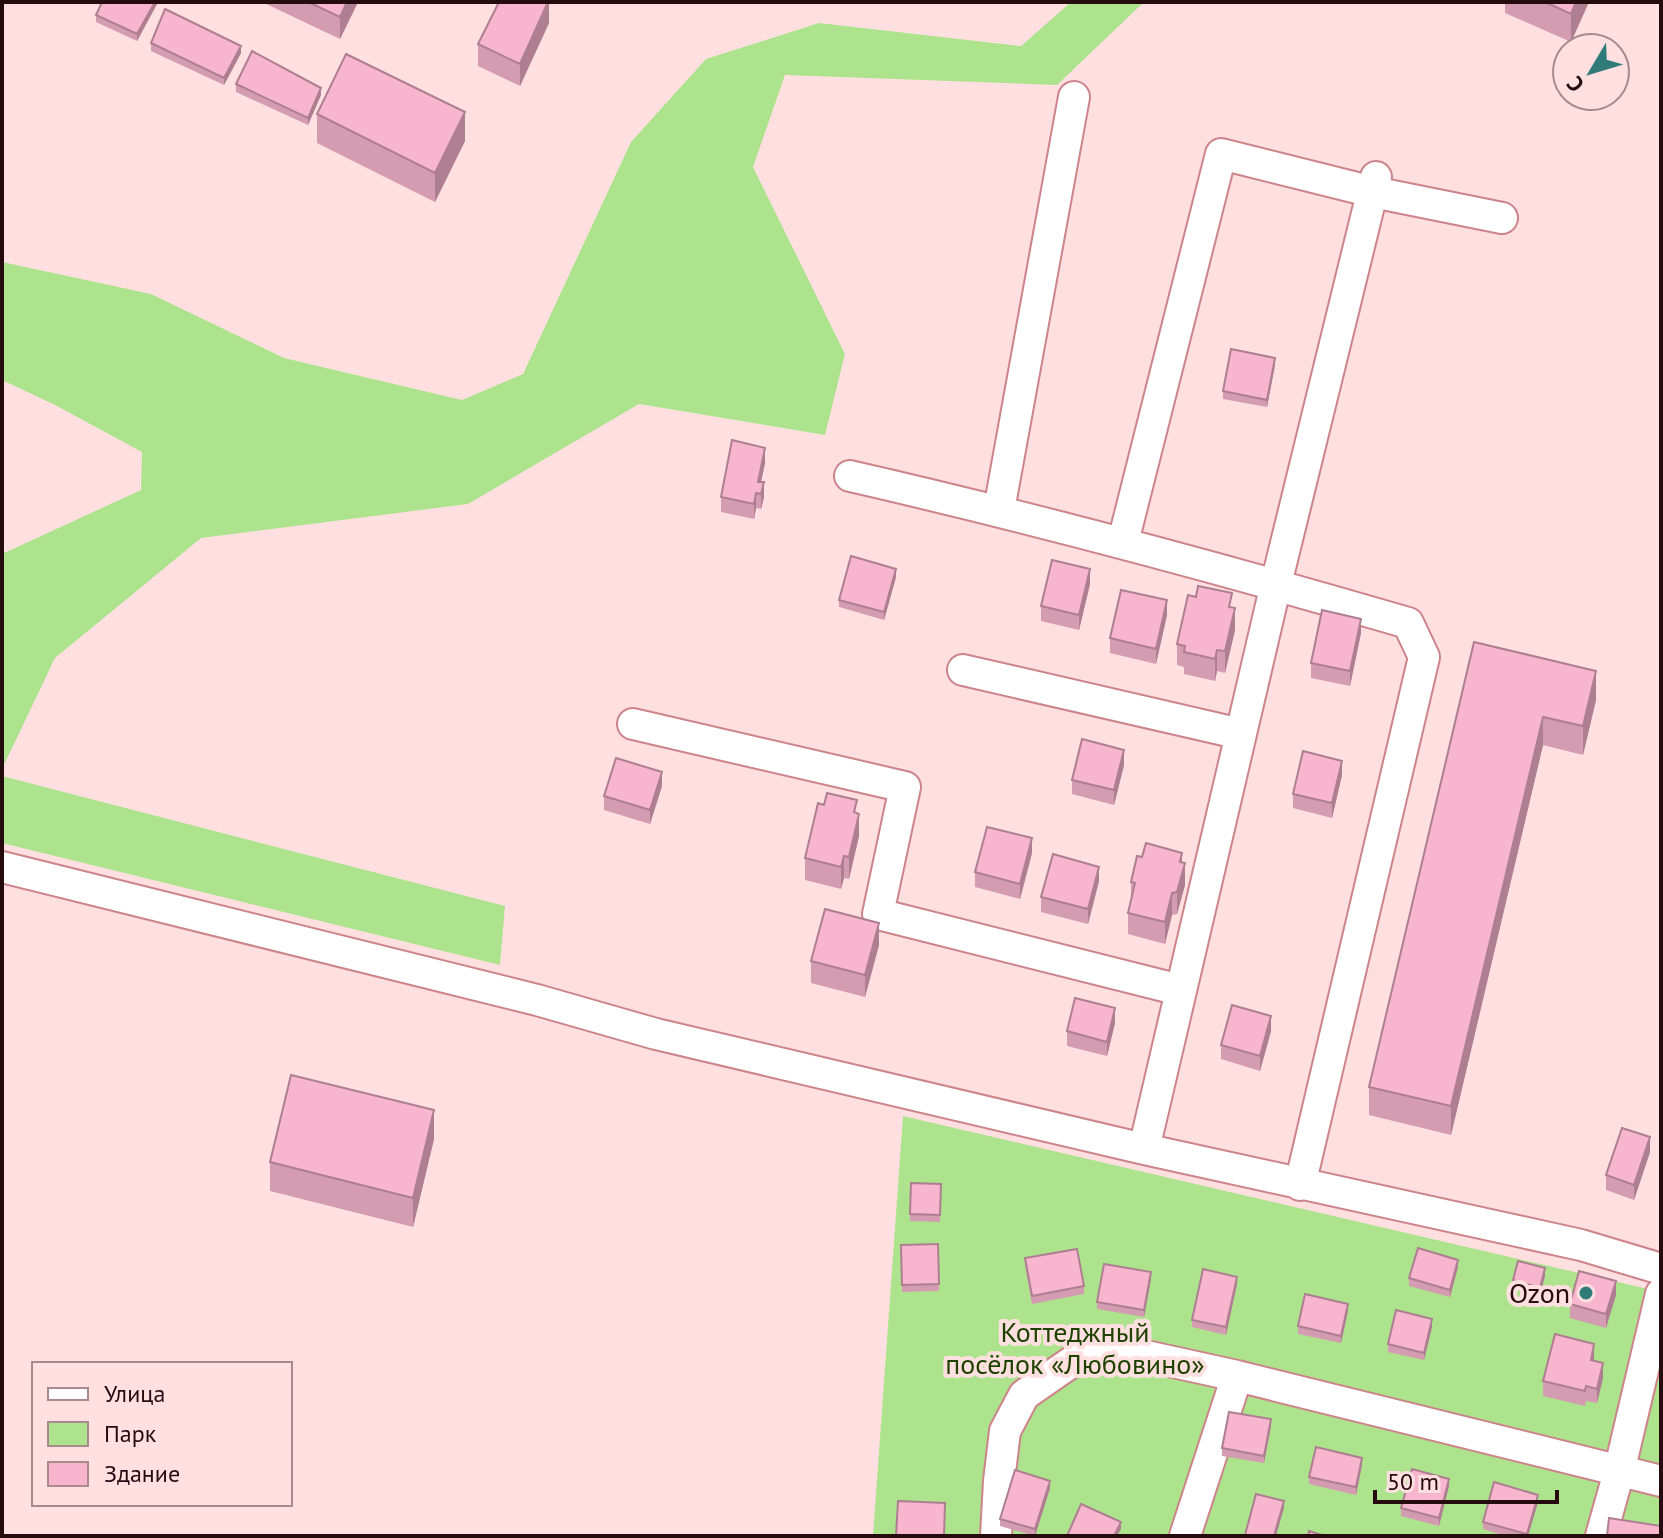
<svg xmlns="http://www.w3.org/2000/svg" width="1663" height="1538" font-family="'PT Sans',sans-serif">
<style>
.green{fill:#aee38e}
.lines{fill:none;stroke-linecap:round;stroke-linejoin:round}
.minor-casing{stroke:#cc848a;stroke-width:34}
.minor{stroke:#fff;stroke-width:30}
.wall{fill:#d49cb1}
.shaded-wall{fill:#ad7f90}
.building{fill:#f7b5ce;stroke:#ad7f90;stroke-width:2}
.poi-dot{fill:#307a79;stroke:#ffdfe0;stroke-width:3}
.labels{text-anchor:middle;stroke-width:8;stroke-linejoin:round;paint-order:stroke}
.poi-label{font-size:28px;fill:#250b0e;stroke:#ffdfe0;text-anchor:end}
.park-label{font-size:28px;fill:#1e4200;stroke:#ffdfe0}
</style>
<rect width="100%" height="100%" fill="#ffdfe0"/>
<path class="green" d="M1071,2H1144L1057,85L785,75L753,167L845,354L825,435L639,404L468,504L201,538L55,658L2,769V554L141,490L142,452L55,405L2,380V262L151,294L284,358L462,400L523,374L631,142L706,59L819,23L1021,46Z
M2,776L505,906L500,965L2,843Z
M903,1116L1661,1292V1536H873Z"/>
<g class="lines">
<defs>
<path id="minor" d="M850,476C1038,519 1223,569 1408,623L1424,657L1300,1185
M999,510L1074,97
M1123,542L1221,154L1373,192L1502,218
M963,670L1241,734
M633,724L905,787L878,914L1180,990
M2,867L537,1000L656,1034L1144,1149L1581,1245L1661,1269
M1144,1149L1276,584L1376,177
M996,1536L999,1481L1005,1431L1024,1395L1076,1359L1103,1351L1146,1356L1237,1376L1661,1481
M1185,1536L1237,1376
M1601,1536L1619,1472L1661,1294"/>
</defs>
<use href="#minor" class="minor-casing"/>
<use href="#minor" class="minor"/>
</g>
<path class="wall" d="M157,2V4L137,41L96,22V15Z
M262,2H358L340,39Z
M1505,2H1589L1571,42L1505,13Z
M549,23L520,86L478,66V44Z
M151,43L241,53L224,85L151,51Z
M236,84L321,95L308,125L236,92Z
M317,114L465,141L435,202L317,143Z
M1275,365L1267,407L1223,399V391Z
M765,463L761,482L764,497L761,509L756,508L754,519L721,512V497Z
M896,577L884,620L839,607V600Z
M1090,584L1079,630L1041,621V606Z
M1232,607L1235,630L1225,673L1217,671L1215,681L1184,674V667L1177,665V644Z
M1167,615L1156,664L1110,653V638Z
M1361,633L1350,686L1311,678V663Z
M1474,642L1596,700L1583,755L1543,745L1451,1135L1369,1115V1087Z
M1124,765L1114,805L1072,794V780Z
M1342,775L1332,818L1293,808V794Z
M662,786L650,824L604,810V796Z
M857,813L859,836L849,879L844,878L841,889L805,880V858Z
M1032,853L1020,899L975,887V872Z
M1182,862L1185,885L1177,914L1172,915L1165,944L1128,934V913L1131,900V882Z
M1099,881L1088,924L1041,912V897Z
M879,945L865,997L811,983V961Z
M1115,1023L1107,1056L1067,1046V1031Z
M1271,1031L1260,1071L1221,1059V1045Z
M434,1139L413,1227L270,1191V1162Z
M1650,1152L1634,1200L1606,1190V1175Z
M911,1183L941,1184L940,1222L910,1221Z
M938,1244L939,1291L902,1292L901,1245Z
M1025,1258L1084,1286V1294L1032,1304L1025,1266Z
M1458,1267L1450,1297L1409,1286V1278Z
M1545,1276L1540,1295L1513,1288V1280Z
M1151,1279L1144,1317L1097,1309V1302Z
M1237,1284L1226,1335L1192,1327V1320Z
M1616,1295L1606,1328L1570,1318V1304Z
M1348,1311L1341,1343L1298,1334V1326Z
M1432,1327L1424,1360L1388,1352V1344Z
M1594,1361L1603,1378L1597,1403L1586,1401L1585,1406L1543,1396V1381Z
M1271,1426L1264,1463L1222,1456V1448Z
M1362,1465L1356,1495L1309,1484V1477Z
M1449,1486L1439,1526L1401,1516V1508Z
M1050,1488L1035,1536L1000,1526V1519Z
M1538,1502L1528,1536H1506L1483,1529V1522Z"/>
<path class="shaded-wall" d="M155,2H157V4L137,41V34Z
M347,2H358L340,39V17Z
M549,2V23L520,86V64Z
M1576,2H1589L1571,42V14Z
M241,46V53L224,85V78Z
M321,88V95L308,125V118Z
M465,112V141L435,202V173Z
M1275,358V365L1267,407V400Z
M765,448V463L758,496V482Z
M764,482V497L761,509V494Z
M756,493V508L754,519V504Z
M896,569V577L884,620V612Z
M1090,569V584L1079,630V615Z
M1167,600V615L1156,664V649Z
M1235,608V630L1225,673V651Z
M1361,619V633L1350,686V671Z
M1217,650V671L1215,681V659Z
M1596,671V700L1583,755V726Z
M1543,717V745L1451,1135V1106Z
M1124,750V765L1114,805V790Z
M1342,761V775L1332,818V803Z
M662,772V786L650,824V810Z
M859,814V836L849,879V857Z
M1032,838V853L1020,899V884Z
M1182,853V872L1185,863V885L1177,914V892Z
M844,856V878L841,889V867Z
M1099,867V881L1088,924V909Z
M1172,893V915L1165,944V922Z
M879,923V945L865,997V975Z
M1115,1008V1023L1107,1056V1042Z
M1271,1016V1031L1260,1071V1056Z
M434,1110V1139L413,1227V1198Z
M1650,1137V1152L1634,1200V1185Z
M1458,1260V1267L1450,1297V1290Z
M1545,1268V1276L1540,1295V1288Z
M1151,1272V1279L1144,1317V1310Z
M1237,1277V1284L1226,1335V1327Z
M1616,1281V1295L1606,1328V1314Z
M1348,1304V1311L1341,1343V1336Z
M1432,1319V1327L1424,1360V1353Z
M1594,1344V1359L1591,1375V1360Z
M1603,1363V1378L1597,1403V1389Z
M1271,1419V1426L1264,1463V1456Z
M1362,1458V1465L1356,1495V1487Z
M1449,1479V1486L1439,1526V1518Z
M1050,1481V1488L1035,1536V1529Z
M1538,1495V1502L1528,1536H1527Z
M1284,1501V1508L1276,1536H1274Z
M1121,1522V1529L1117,1536H1114Z"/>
<path class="building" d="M102,2H155L137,34L96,15Z
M308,2H347L340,17Z
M499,2H548L520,64L478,44Z
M1545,2H1576L1571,14Z
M165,9L241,46L224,78L151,43Z
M252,51L321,88L308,118L236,84Z
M346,54L465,112L435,173L317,114Z
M1231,349L1275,358L1267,400L1223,391Z
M732,440L765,448L758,482H764L761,494L756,493L754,504L721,497Z
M851,556L896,569L884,612L839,600Z
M1052,560L1090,569L1079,615L1041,606Z
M1198,586L1232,593L1229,607L1235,608L1225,651L1217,650L1215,659L1184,652L1185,646L1177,644L1188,595L1196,597Z
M1121,590L1167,600L1156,649L1110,638Z
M1322,610L1361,619L1350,671L1311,663Z
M1474,642L1596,671L1583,726L1543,717L1451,1106L1369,1087Z
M1082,739L1124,750L1114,790L1072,780Z
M1303,751L1342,761L1332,803L1293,794Z
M616,758L662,772L650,810L604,796Z
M827,793L857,800L854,812L859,814L849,857L844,856L841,867L805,858L818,803L824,805Z
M987,827L1032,838L1020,884L975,872Z
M1146,843L1182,853L1180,862L1185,863L1177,892L1172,893L1165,922L1128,913L1135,883L1131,882L1137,856L1142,857Z
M1053,854L1099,867L1088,909L1041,897Z
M825,909L879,923L865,975L811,961Z
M1075,998L1115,1008L1107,1042L1067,1031Z
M1232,1005L1271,1016L1260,1056L1221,1045Z
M291,1075L434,1110L413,1198L270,1162Z
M1622,1128L1650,1137L1634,1185L1606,1175Z
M911,1183L941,1184L940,1215L910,1214Z
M938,1244L939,1284L902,1285L901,1245Z
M1418,1248L1458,1260L1450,1290L1409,1278Z
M1077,1249L1084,1286L1032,1296L1025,1258Z
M1518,1261L1545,1268L1540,1288L1513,1280Z
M1104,1264L1151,1272L1144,1310L1097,1302Z
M1203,1269L1237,1277L1226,1327L1192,1320Z
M1579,1271L1616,1281L1606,1314L1570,1304Z
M1305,1294L1348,1304L1341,1336L1298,1326Z
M1396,1310L1432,1319L1424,1353L1388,1344Z
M1555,1334L1594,1344L1591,1360L1603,1363L1597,1389L1586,1386L1585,1391L1543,1381Z
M1229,1412L1271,1419L1264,1456L1222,1448Z
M1316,1447L1362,1458L1356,1487L1309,1477Z
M1412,1469L1449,1479L1439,1518L1401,1508Z
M1015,1470L1050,1481L1035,1529L1000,1519Z
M1494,1482L1538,1495L1527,1534L1483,1522Z
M1256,1494L1284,1501L1274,1536L1245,1535Z
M898,1501L945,1503L944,1536H896Z
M1081,1504L1121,1522L1114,1536H1067Z
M1609,1518L1661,1526V1536H1607Z
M1309,1531L1325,1536H1308Z"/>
<circle class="poi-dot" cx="1586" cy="1293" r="8"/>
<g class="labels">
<g class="poi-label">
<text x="1570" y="1303">Ozon</text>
</g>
<g class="park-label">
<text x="1075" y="1342">Коттеджный<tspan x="1075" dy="32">посёлок «Любовино»</tspan></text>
</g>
</g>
<rect width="1663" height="1538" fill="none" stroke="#250b0e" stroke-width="8"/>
<rect x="32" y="1362" width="260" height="144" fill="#ffdfe0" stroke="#a88a8c" stroke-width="2"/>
<rect x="48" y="1388" width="40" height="12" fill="#ffffff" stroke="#a88a8c" stroke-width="2"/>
<text x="104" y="1402" font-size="24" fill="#250b0e">Улица</text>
<rect x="48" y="1422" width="40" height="24" fill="#aee38e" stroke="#a88a8c" stroke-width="2"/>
<text x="104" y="1442" font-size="24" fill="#250b0e">Парк</text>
<rect x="48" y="1462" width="40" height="24" fill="#f7b5ce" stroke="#a88a8c" stroke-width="2"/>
<text x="104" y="1482" font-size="24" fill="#250b0e">Здание</text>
<g transform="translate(1591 72) rotate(232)"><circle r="38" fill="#ffdfe0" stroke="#a88a8c" stroke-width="2"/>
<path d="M0-6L14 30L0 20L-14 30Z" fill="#307a79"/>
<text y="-12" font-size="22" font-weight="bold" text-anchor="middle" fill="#250b0e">С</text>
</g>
<path d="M1375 1490v12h182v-12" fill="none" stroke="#250b0e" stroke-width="4"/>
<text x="1387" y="1490" font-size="24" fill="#250b0e" stroke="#ffdfe0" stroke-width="6" paint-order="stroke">50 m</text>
</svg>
